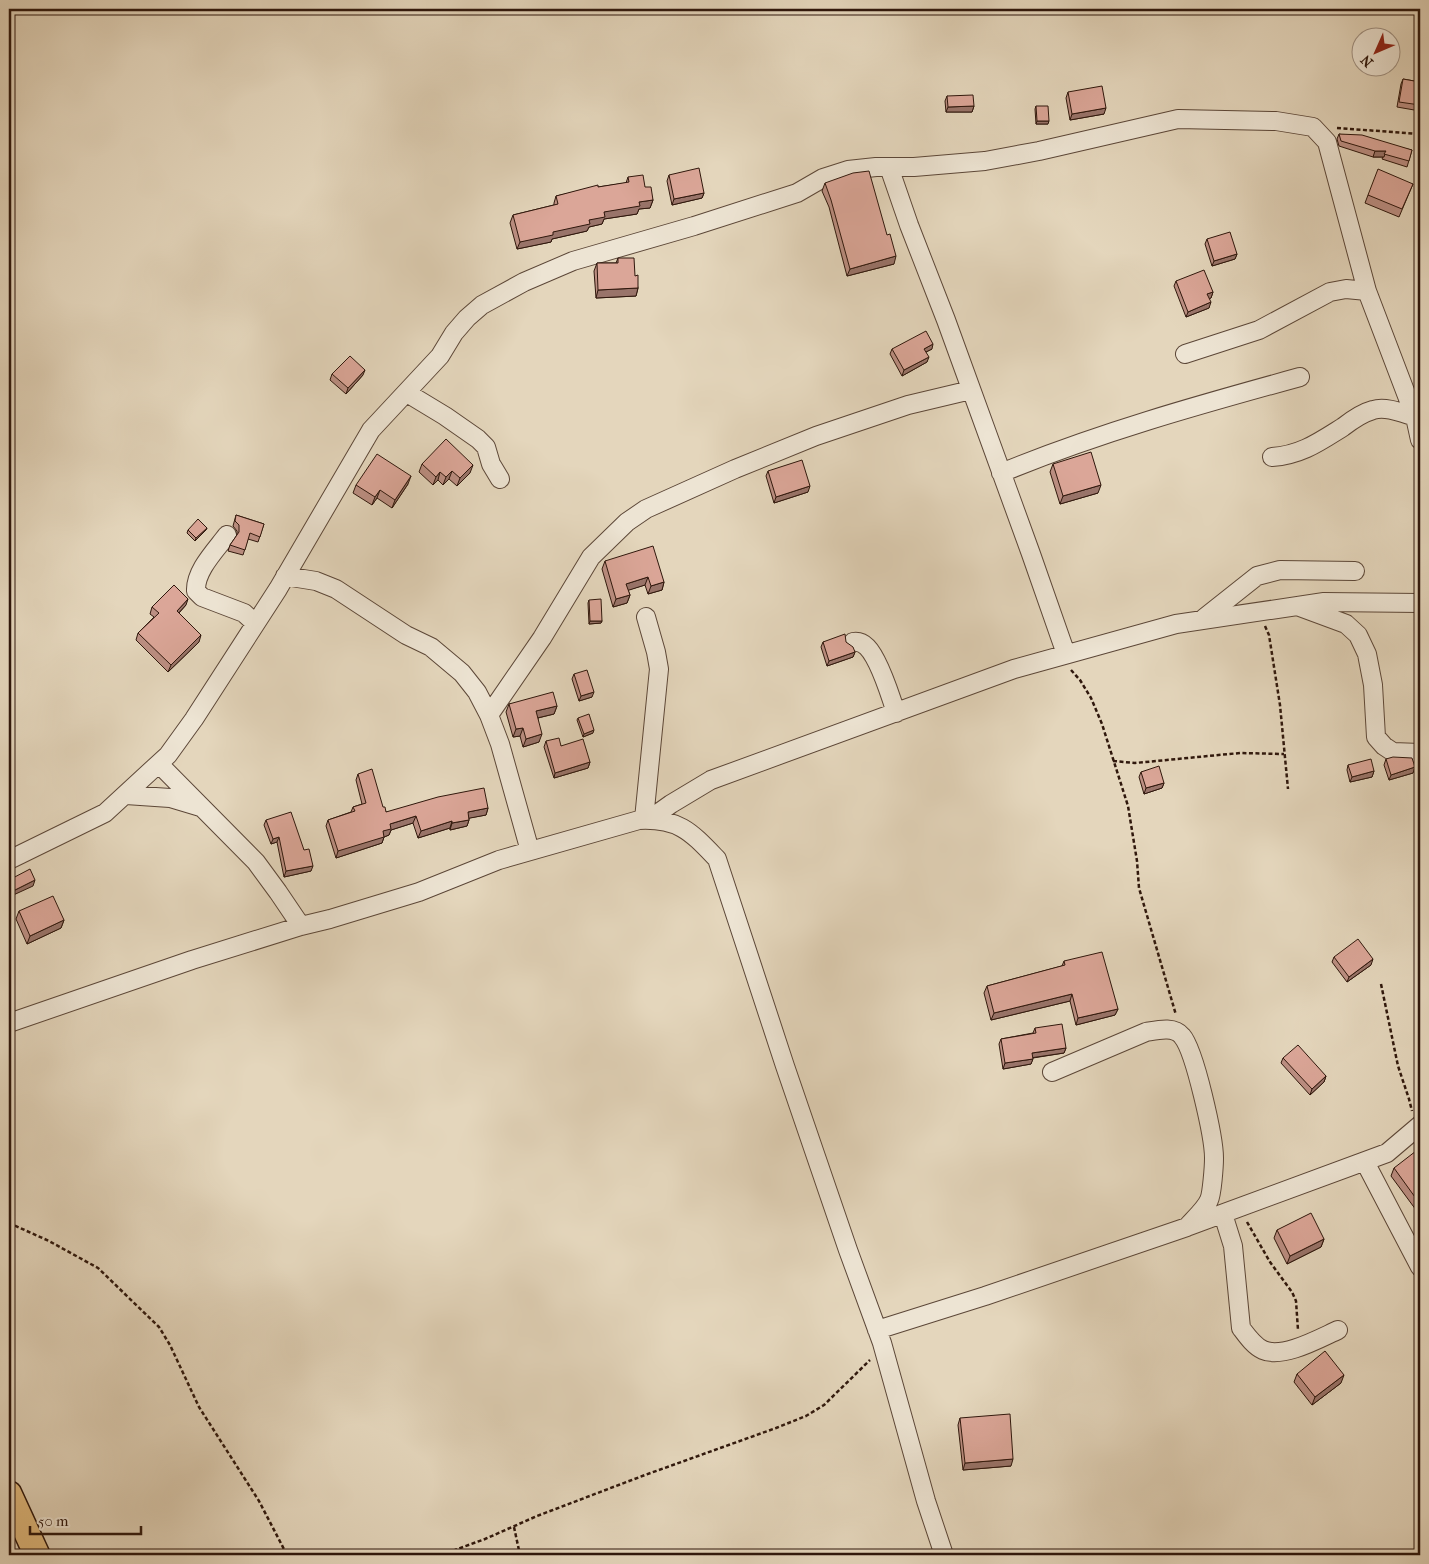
<svg xmlns="http://www.w3.org/2000/svg" width="1429" height="1564" font-family="'IM FELL French Canon',serif">
<style>
.lines{fill:none;stroke-linecap:round;stroke-linejoin:round}
.minor-casing{stroke:#5c4738;stroke-width:20}
.highway-casing{stroke:#2f170c;stroke-width:28}
.path{stroke:#2f170c;stroke-width:2.5;stroke-dasharray:4 2.5;stroke-linecap:butt}
.minor{stroke:#ede4d3;stroke-width:18}
.highway{stroke:#e2bb7e;stroke-width:25}
.wall{fill:#bc8f83;stroke:#2f170c}
.shaded-wall{fill:#99746a;stroke:#2f170c}
.building{fill:#dba698;stroke:#2f170c}
</style>
<rect width="100%" height="100%" fill="#e4d6bc"/>
<filter id="stains"><feTurbulence type="fractalNoise" baseFrequency=".004" numOctaves="4"/><feColorMatrix values="0 0 0 0 .2 0 0 0 0 .09 0 0 0 0 .02 0 0 0 .5 -.17"/></filter>
<radialGradient id="worn" r=".72"><stop offset=".6" stop-color="#630" stop-opacity="0"/><stop offset="1" stop-color="#630" stop-opacity=".3"/></radialGradient>
<g class="lines">
<defs>
<path id="minor" d="M889,167L909,225L946,320L1031,554L1066,654
M1185,354L1259,330L1330,292L1346,289L1367,291
M407,393L445,416L478,439L486,447L491,464L500,479
M1272,457C1301,455 1319,442 1343,427C1352,420 1362,413 1373,410C1386,406 1402,413 1415,417
M1001,473C1098,433 1198,405 1300,377
M227,535C215,551 195,571 196,591L202,597L244,613L255,623
M285,576L316,581L336,589L406,635L431,647L462,673L477,692L489,715L500,744L530,851
M1300,607L1346,624L1358,635L1367,654L1373,685L1376,737L1384,746L1393,752L1420,753
M1204,618L1257,576L1280,570L1355,571
M853,642C859,641 863,643 867,647C878,658 891,697 896,713
M489,715L542,638L591,557L627,522L646,509L735,469L816,436L908,405L971,390
M159,764L256,862L278,892L301,926
M126,795L170,798L200,807
M644,819L659,669L656,652L646,617
M650,819L671,804L711,780L1014,669L1176,624L1324,602L1420,603
M9,860L105,813L168,755L194,719L278,589L371,430L440,356L454,333L467,318L482,305L524,282L573,261L694,226L797,193L823,178L848,170L876,167H914L985,161L1039,151L1178,119L1276,121L1313,127L1327,142L1367,291L1415,417L1420,440
M9,1023L192,960L301,926L330,919L419,892L499,860L639,820C679,818 691,832 717,859L785,1066L848,1250L882,1343L926,1501L944,1555
M1365,1162L1420,1267
M1223,1214L1233,1246L1241,1328C1247,1336 1254,1346 1263,1350C1283,1359 1320,1338 1338,1330
M1189,1226L1387,1153L1420,1125
M877,1330L985,1296L1187,1227C1193,1220 1206,1208 1209,1200C1212,1194 1214,1166 1214,1158C1214,1138 1195,1051 1182,1036C1174,1026 1158,1030 1146,1032L1052,1072"/>
<path id="highway" d="M9,1494L37,1555"/>
</defs>
<use href="#minor" class="minor-casing"/>
<use href="#highway" class="highway-casing"/>
<path class="path" d="M1337,128L1420,134
M1265,626L1269,635L1280,705L1288,789
M1071,670L1080,680L1091,698L1102,724L1128,806L1137,861L1139,888L1176,1015
M1113,761L1135,763L1240,753L1284,754
M1381,984L1398,1066L1409,1099L1412,1111
M1247,1222L1270,1262L1292,1292L1296,1301L1298,1330
M9,1223L49,1241L98,1268L159,1327L170,1345L199,1407L259,1501L287,1555
M514,1527L520,1555
M441,1555L485,1539L537,1516L645,1475L776,1428L806,1416L824,1405L870,1360"/>
<use href="#minor" class="minor"/>
<use href="#highway" class="highway"/>
</g>
<path class="wall" d="M1403,79L1420,82V111L1397,107L1401,84Z
M1068,92L1104,114L1070,120L1066,98Z
M947,96L974,106L972,112H946L945,101Z
M1036,106L1048,124H1036L1035,109Z
M1339,134L1412,150L1407,167L1382,159L1383,157H1373L1339,146L1337,139Z
M669,175L704,193L702,198L672,205L667,181Z
M628,177L645,187L653,200L650,208L639,209L637,214L604,219L602,224L589,227L587,231L552,239L551,242L517,249L510,223L513,215L554,205V203L556,196L598,187L626,183Z
M825,183L894,264L847,276L829,207L822,191Z
M1413,184L1399,217L1365,203L1368,195Z
M1207,239L1237,254L1235,259L1212,266L1205,244Z
M618,258L635,276L638,288L636,296L596,298L594,271L597,263H616Z
M1176,281L1213,292L1211,298H1209V308L1186,317L1174,286Z
M892,349H932L926,352L927,362L902,376L890,354Z
M332,374L363,375L346,394L330,380Z
M422,464L470,473L457,486L449,479L443,485L438,480L433,485L419,472Z
M1053,464L1098,493L1060,504L1050,472Z
M768,471L808,492L774,503L766,476Z
M408,484L392,508L377,498L372,505L353,493L356,485Z
M236,515L264,524L258,542L248,539L243,555L228,551L230,545L237,535V531L233,526Z
M207,528L206,530L195,541L187,533L188,530Z
M605,561L664,582L662,590L648,594L645,585L628,590L630,595L627,603L613,607L602,569Z
M589,600L602,621L601,623L589,624L588,603Z
M186,605L179,613L199,642L168,672L136,640L138,633L154,617L150,614L152,607Z
M823,642H846L855,652L853,657L827,666L821,647Z
M574,674L592,697L579,701L572,679Z
M509,704L557,706L554,714L538,718L539,742L523,747L520,736L513,737L506,712Z
M578,718L593,733L583,737L577,720Z
M546,741L561,746L590,762L588,768L554,778L544,747Z
M1386,759L1415,767L1413,773L1389,780L1384,765Z
M1348,765L1374,771L1372,777L1350,782L1347,770Z
M1141,772L1164,783L1162,788L1144,794L1139,777Z
M358,774L386,812L488,808L486,815L469,818V820L467,826L450,830V828L418,838L413,823L391,830L389,835L384,837L382,843L336,858L326,826L328,820L351,812L353,807L362,804L356,780Z
M266,820L304,850L311,871L284,877L277,842L271,844L264,825Z
M19,911L64,920L61,928L27,944L16,919Z
M1334,957L1371,965L1347,982L1332,962Z
M1064,961L1118,1009L1115,1015L1076,1025L1070,1001L991,1020L984,993L987,986L1062,966Z
M1035,1028L1066,1048L1064,1053L1033,1058L1031,1064L1003,1069L999,1044L1001,1039L1033,1033Z
M1283,1058L1326,1076L1324,1082L1310,1095L1281,1063Z
M1420,1157V1213L1419,1214L1391,1176L1394,1168Z
M1277,1230L1324,1239L1321,1247L1287,1264L1274,1238Z
M1297,1374L1341,1383L1312,1405L1294,1382Z
M960,1418L1011,1466L963,1470L958,1425Z"/>
<path class="shaded-wall" d="M974,106L972,112H946L948,107Z
M1106,108L1104,114L1070,120L1072,114Z
M1037,121H1049L1048,124H1036Z
M1375,151H1386L1384,157H1373Z
M704,193L702,198L672,205L674,199Z
M653,200L650,208L639,209L637,214L604,219L602,224L589,227L587,231L552,239L551,242L517,249L520,242L589,220L604,212L639,202Z
M1237,254L1235,259L1212,266L1214,261Z
M896,256L894,264L847,276L850,269Z
M638,288L636,296L596,298L598,290Z
M1213,292L1211,298L1206,300L1207,294Z
M1211,302L1209,308L1186,317L1188,312Z
M933,344L932,349L922,354L924,349Z
M929,357L927,362L902,376L904,370Z
M365,370L363,375L346,394L348,388Z
M473,465L470,473L457,486L460,478Z
M452,471L449,479L443,485L446,477Z
M440,472L438,480L433,485L436,477Z
M411,476L408,484L392,508L395,500Z
M1101,485L1098,493L1060,504L1063,496Z
M810,486L808,492L774,503L776,497Z
M380,490L377,498L372,505L375,497Z
M207,528L206,530L195,541L196,538Z
M648,577L645,585L623,592L626,584Z
M664,582L662,590L648,594L651,586Z
M630,595L627,603L613,607L616,599Z
M188,599L186,605L174,618L177,611Z
M590,621H602L601,623L589,624Z
M201,635L199,642L168,672L171,665Z
M855,652L853,657L827,666L829,661Z
M594,692L592,697L579,701L581,696Z
M557,706L554,714L533,719L536,711Z
M523,728L520,736L513,737L516,729Z
M594,730L593,733L583,737L584,734Z
M542,734L539,742L523,747L526,739Z
M590,762L588,768L554,778L555,773Z
M1415,767L1413,773L1389,780L1391,775Z
M1374,771L1372,777L1350,782L1352,777Z
M1164,783L1162,788L1144,794L1146,788Z
M488,808L486,815L465,819L468,812Z
M416,816L413,823L391,830L389,835L384,837L382,843L336,858L338,851L390,824Z
M469,820L467,826L450,830L452,823Z
M452,821L450,828L418,838L421,831Z
M279,837L277,842L271,844L273,839Z
M313,866L311,871L284,877L286,871Z
M35,880L33,886L9,897V893Z
M64,920L61,928L27,944L30,936Z
M1373,959L1371,965L1347,982L1349,977Z
M1072,994L1070,1001L991,1020L994,1013Z
M1118,1009L1115,1015L1076,1025L1078,1018Z
M1066,1048L1064,1053L1030,1058L1032,1053Z
M1033,1059L1031,1064L1003,1069L1005,1063Z
M1326,1076L1324,1082L1310,1095L1312,1089Z
M1324,1239L1321,1247L1287,1264L1290,1256Z
M1344,1375L1341,1383L1312,1405L1315,1397Z
M1013,1459L1011,1466L963,1470L965,1463Z"/>
<path class="building" d="M1403,79L1420,82V105L1399,102Z
M1102,86L1106,108L1072,114L1068,92Z
M973,95L974,106L948,107L947,96Z
M1036,106H1048L1049,121H1037Z
M1339,134L1362,135L1412,150L1409,161L1384,154L1386,151H1375L1341,141Z
M699,168L704,193L674,199L669,175Z
M1378,169L1413,184L1402,209L1368,195Z
M869,171L887,235L890,234L896,256L850,269L831,200L825,183L853,173Z
M643,175L645,187H651L653,200L639,202L640,206L604,212L605,217L589,220L590,224L553,232V235L520,242L513,215L558,204L556,196L598,185V187L629,182L628,177Z
M1230,232L1237,254L1214,261L1207,239Z
M618,258H634L635,276L638,275V288L598,290L597,263H618Z
M1204,270L1213,292L1207,294L1211,302L1188,312L1176,281Z
M926,331L933,344L924,349L929,357L904,370L892,349Z
M350,356L365,370L348,388L332,374Z
M446,439L473,465L460,478L452,471L446,477L440,472L436,477L422,464Z
M1091,452L1101,485L1063,496L1053,464Z
M377,454L411,476L395,500L380,490L375,497L356,485Z
M802,460L810,486L776,497L768,471Z
M236,515L264,524L260,537L250,533L245,550L230,545L239,532V525L235,521Z
M198,519L207,528L196,538L188,530Z
M653,546L664,582L651,586L648,577L626,584L630,595L616,599L605,561Z
M174,585L188,599L177,611L201,635L171,665L138,633L159,613L152,607Z
M601,599L602,621H590L589,600Z
M845,634L846,642L853,647L855,652L829,661L823,642Z
M587,670L594,692L581,696L574,674Z
M553,692L557,706L536,711L542,734L526,739L523,728L516,729L509,704Z
M589,714L594,730L584,734L578,718Z
M559,738L561,746L583,739L590,762L555,773L546,741Z
M1393,757L1412,758L1415,767L1391,775L1386,759Z
M1371,759L1374,771L1352,777L1348,765Z
M1159,766L1164,783L1146,788L1141,772Z
M372,769L383,807H385L386,812L438,797L484,788L488,808L468,812L469,820L452,823V821L421,831L416,816L390,824L391,829L383,831L384,837L338,851L328,820L355,811L353,807L366,803L358,774Z
M291,812L304,850L309,849L313,866L286,871L279,837L273,839L266,820Z
M30,869L35,880L9,893V880Z
M53,896L64,920L30,936L19,911Z
M1358,939L1373,959L1349,977L1334,957Z
M1102,952L1118,1009L1078,1018L1072,994L994,1013L987,986L1065,965L1064,961Z
M1062,1024L1066,1048L1032,1053L1033,1059L1005,1063L1001,1039L1036,1033L1035,1028Z
M1298,1045L1326,1076L1312,1089L1283,1058Z
M1416,1151L1420,1157V1204L1394,1168Z
M1311,1213L1324,1239L1290,1256L1277,1230Z
M1325,1351L1344,1375L1315,1397L1297,1374Z
M1010,1414L1013,1459L965,1463L960,1418Z"/>
<rect width="1429" height="1564" fill="none" stroke="#e4d6bc" stroke-width="30"/>
<rect x="10" y="10" width="1409" height="1544" fill="none" stroke="#2f170c" stroke-width="2.5"/>
<rect x="15" y="15" width="1399" height="1534" fill="none" stroke="#2f170c"/>
<g transform="translate(1376 52) rotate(225)"><circle r="24" fill="#ede4d3" stroke="#a19283"/>
<path d="M0-4L9 19L0 12L-9 19Z" fill="#8f2418"/>
<text y="-8" font-size="14" font-weight="bold" text-anchor="middle" fill="#2f170c">N</text>
</g>
<path d="M30 1526v8h111v-8" fill="none" stroke="#2f170c" stroke-width="2.5"/>
<text x="38" y="1526" font-size="15" fill="#2f170c" stroke="#ede4d3" stroke-width="4" paint-order="stroke">50 m</text>
<rect width="100%" height="100%" filter="url(#stains)"/>
<rect width="100%" height="100%" fill="url(#worn)"/>
</svg>
